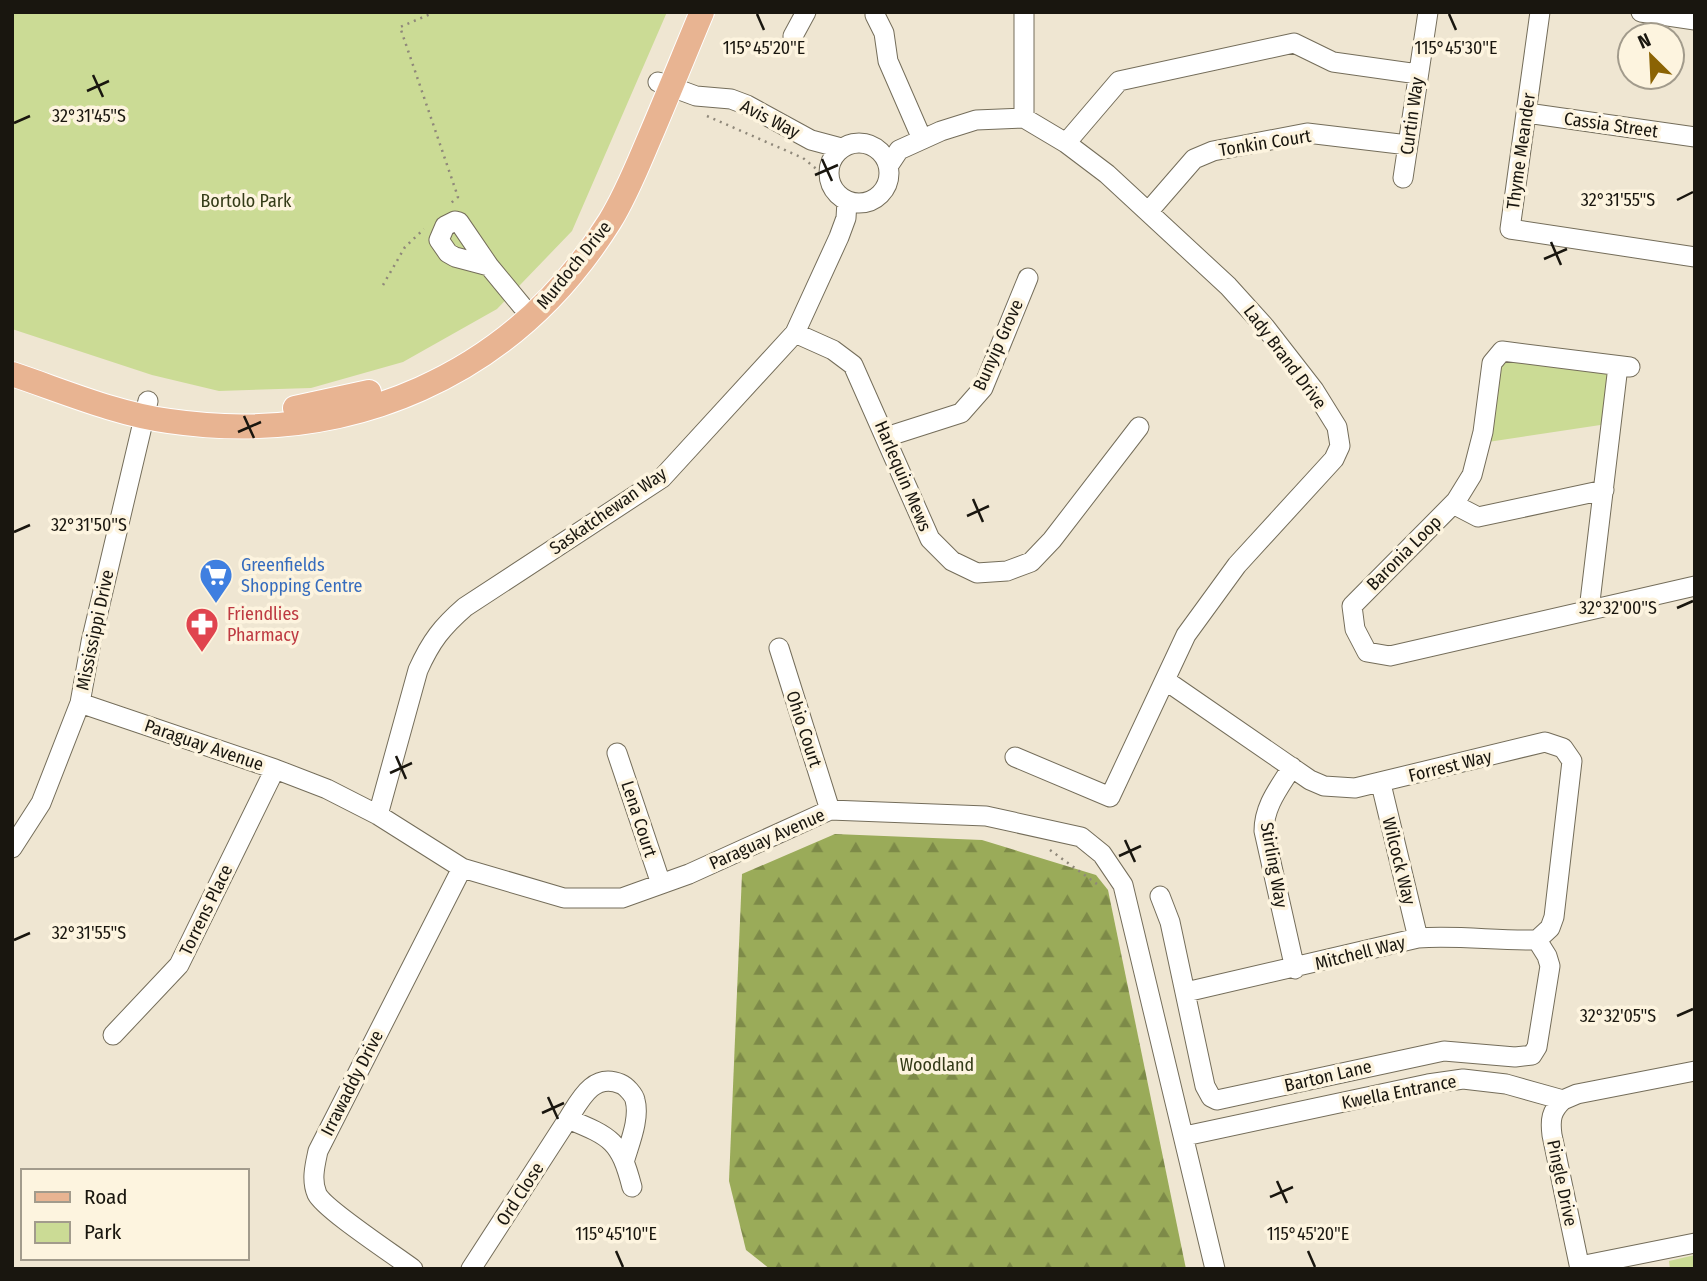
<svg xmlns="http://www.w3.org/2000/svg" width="1707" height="1281" font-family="'Fira Sans Condensed',sans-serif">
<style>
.forest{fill:url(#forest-firs)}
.green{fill:#cbdb95}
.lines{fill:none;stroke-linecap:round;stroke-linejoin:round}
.minor-casing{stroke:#746d5a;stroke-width:21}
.major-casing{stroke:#fff;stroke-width:26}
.path{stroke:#8f887a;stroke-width:2.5;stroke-dasharray:2 5;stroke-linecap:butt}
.minor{stroke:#fff;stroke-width:19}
.major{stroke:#e8b492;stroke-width:24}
.ticks{fill:none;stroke:#19160f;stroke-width:2.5}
.labels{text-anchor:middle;stroke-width:7;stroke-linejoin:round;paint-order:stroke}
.street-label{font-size:18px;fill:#19160f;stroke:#fdf4df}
.park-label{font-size:18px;fill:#343b18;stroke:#fdf4df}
.shop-label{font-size:18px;fill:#366cbe;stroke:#fdf4df;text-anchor:start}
.health-label{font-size:18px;fill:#be3a42;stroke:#fdf4df;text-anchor:start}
.ticks-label{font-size:18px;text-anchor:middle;fill:#19160f;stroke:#fdf4df;stroke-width:7;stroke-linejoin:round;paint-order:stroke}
</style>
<defs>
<pattern id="forest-firs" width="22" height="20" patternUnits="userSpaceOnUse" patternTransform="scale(1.75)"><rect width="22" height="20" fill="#9aab59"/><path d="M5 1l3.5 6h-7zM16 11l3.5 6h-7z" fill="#7d8a48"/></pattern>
</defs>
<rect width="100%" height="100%" fill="#efe6d2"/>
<path class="forest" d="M835,834L982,840L1096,875L1108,890L1186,1269H770L746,1250L729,1181L742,874Z"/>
<path class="green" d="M12,12H667L572,231L497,309L403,362L311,388L219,391L152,375L12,329Z
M1504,358L1613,370L1607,424L1488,442L1497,364Z
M1695,1255V1269H1670L1669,1261Z"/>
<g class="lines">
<defs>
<path id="minor" d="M1024,12V118
M1540,12L1510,229L1695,257
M1641,12L1695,20
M875,15L884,33L888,61L922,139
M793,36L806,12
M658,82L696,96L731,99L747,105L811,140L841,148
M1527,113L1695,137
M829 173a30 30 0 1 1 60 0a30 30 0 1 1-60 0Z
M1066,143L1119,81L1294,43L1333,62L1418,74
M889,165L899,150L941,131L976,120L1024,118L1066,143L1107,174L1228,286L1265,327L1314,390L1337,427L1340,446L1334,459L1237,565L1186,635L1110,797L1015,757
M1403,178L1428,12
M1148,212L1194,159L1213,151L1307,133L1408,145
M489,266L459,222L455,221L445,226L439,240L448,253L455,257L489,266L522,306
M795,333L833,350L853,365L930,539L952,561L977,573L1007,571L1031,562L1052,540L1139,427
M1630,367L1502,351L1492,363L1483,432L1472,475L1456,501L1352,606L1355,629L1367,652L1390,656L1695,586
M886,437L961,413L983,388L1028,278
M1453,504L1478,517L1604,490
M1589,610L1618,366
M779,648L830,810
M1165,680L1310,780L1324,786L1355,788L1545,742L1563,748L1572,761L1554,917L1550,928L1537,940
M80,703L275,769L327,789L378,815L462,868L564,898H622L689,874L830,810L986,816L1081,837L1102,854L1123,885L1215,1269
M617,753L661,884
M1292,767C1279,788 1264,806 1264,831L1295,969
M1381,784L1418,938
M378,815L418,670C431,641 442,627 465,607L662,478L795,333L839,237L846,218L847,201
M12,848L41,803L80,703L91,642L148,401
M1160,896L1170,922L1205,1086L1211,1097L1217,1100L1444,1051L1515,1057L1532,1055L1537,1047L1550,966L1547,956L1537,940
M1186,992L1418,938C1458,935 1497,941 1537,940
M113,1035L179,965L275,769
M1563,1100C1551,1111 1550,1120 1552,1135L1580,1269
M568,1119C580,1100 593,1072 621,1084C626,1086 634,1095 635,1100C640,1118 630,1142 625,1159
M1185,1136L1428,1084L1463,1079L1506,1084L1563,1100L1577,1094L1695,1071
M1580,1266L1695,1243
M413,1269C396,1256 324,1209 317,1194C311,1180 315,1165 318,1151L462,868
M471,1269L568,1119C612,1137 620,1141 632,1187"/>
<path id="major" d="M12,374C63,391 116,414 169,421C349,447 513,376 610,221C626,195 637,167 649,139C667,97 684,55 702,12
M295,408L369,392"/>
</defs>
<use href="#minor" class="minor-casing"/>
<use href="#major" class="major-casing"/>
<path class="path" d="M435,12L400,27L458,197L451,203
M707,116L803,158L820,172L833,192
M383,285L405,247L424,229
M1050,850L1101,887"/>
<use href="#minor" class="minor"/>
<use href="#major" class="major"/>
</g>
<path class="ticks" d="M757,14L764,30M1449,14L1456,30M93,75L103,97M87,91L109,81M14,123L30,116M822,159L832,181M815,175L838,165M1677,200L1693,192M1551,242L1561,265M1544,259L1567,249M244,416L254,438M238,432L261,422M973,499L983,522M967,516L989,506M14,532L30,525M1677,608L1693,601M396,756L406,779M390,773L412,763M1125,840L1135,862M1119,856L1141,846M14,940L30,933M1677,1016L1693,1009M548,1097L558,1119M542,1113L564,1103M1277,1181L1287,1203M1270,1197L1293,1187M616,1251L623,1267M1308,1251L1315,1267"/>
<defs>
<symbol id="supermarket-pin" viewBox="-11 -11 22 30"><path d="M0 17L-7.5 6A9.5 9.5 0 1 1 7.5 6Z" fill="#3f7fe0" stroke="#fdf4df"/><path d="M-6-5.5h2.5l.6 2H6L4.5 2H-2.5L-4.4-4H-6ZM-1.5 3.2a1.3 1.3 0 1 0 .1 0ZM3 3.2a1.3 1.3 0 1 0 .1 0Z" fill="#fff"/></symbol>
<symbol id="pharmacy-pin" viewBox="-11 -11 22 30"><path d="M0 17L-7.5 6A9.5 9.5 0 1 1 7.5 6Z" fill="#e0444e" stroke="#fdf4df"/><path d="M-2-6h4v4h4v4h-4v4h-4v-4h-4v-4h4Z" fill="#fff"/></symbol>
</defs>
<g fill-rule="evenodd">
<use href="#supermarket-pin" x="197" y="556" width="38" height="52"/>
<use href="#pharmacy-pin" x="183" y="605" width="38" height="52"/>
</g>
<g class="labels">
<g class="street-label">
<text transform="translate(1412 116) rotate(-82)" y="6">Curtin Way</text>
<text transform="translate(770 119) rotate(27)" y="6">Avis Way</text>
<text transform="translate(1611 125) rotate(8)" y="6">Cassia Street</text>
<text transform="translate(1265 143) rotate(-9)" y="6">Tonkin Court</text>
<text transform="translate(1521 151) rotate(-82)" y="6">Thyme Meander</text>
<text transform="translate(574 265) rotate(-51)" y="6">Murdoch Drive</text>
<text transform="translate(998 345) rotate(-66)" y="6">Bunyip Grove</text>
<text transform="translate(1285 357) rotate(53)" y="6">Lady Brand Drive</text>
<text transform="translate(903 476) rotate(67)" y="6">Harlequin Mews</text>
<text transform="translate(608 511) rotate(-35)" y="6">Saskatchewan Way</text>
<text transform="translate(1404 553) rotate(-45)" y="6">Baronia Loop</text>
<text transform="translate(95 630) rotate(-78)" y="6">Mississippi Drive</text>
<text transform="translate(804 729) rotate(72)" y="6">Ohio Court</text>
<text transform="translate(204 745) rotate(19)" y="6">Paraguay Avenue</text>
<text transform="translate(1450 766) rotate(-14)" y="6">Forrest Way</text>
<text transform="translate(639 819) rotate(72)" y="6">Lena Court</text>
<text transform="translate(767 839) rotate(-24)" y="6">Paraguay Avenue</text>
<text transform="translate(1399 861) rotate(76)" y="6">Wilcock Way</text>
<text transform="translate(1274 865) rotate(80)" y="6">Stirling Way</text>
<text transform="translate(206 910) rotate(-64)" y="6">Torrens Place</text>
<text transform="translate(1360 953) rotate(-14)" y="6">Mitchell Way</text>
<text transform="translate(1328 1076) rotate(-13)" y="6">Barton Lane</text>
<text transform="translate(352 1083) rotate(-63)" y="6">Irrawaddy Drive</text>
<text transform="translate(1399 1092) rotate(-11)" y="6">Kwella Entrance</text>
<text transform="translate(1562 1183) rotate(78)" y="6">Pingle Drive</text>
<text transform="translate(520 1194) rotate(-57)" y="6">Ord Close</text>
</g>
<g class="park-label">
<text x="246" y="207">Bortolo Park</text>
<text x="937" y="1071">Woodland</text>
</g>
<g class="shop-label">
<text x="241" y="571">Greenfields<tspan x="241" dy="21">Shopping Centre</tspan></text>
</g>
<g class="health-label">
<text x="227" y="620">Friendlies<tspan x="227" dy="21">Pharmacy</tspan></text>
</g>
</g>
<g class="ticks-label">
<text x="764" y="54">115°45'20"E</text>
<text x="1456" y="54">115°45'30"E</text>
<text x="89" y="122">32°31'45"S</text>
<text x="1618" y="206">32°31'55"S</text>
<text x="89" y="531">32°31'50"S</text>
<text x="1618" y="614">32°32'00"S</text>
<text x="89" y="939">32°31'55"S</text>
<text x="1618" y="1022">32°32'05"S</text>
<text x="616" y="1240">115°45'10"E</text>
<text x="1308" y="1240">115°45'20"E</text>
</g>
<rect width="1707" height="1281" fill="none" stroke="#19160f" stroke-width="28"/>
<rect x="21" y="1169" width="228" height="91" fill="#fdf4df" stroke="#a29b8c" stroke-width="2"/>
<rect x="35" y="1192" width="35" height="10" fill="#e8b492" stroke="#a29b8c" stroke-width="2"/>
<text x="84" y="1204" font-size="21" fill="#19160f">Road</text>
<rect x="35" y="1222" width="35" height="21" fill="#cbdb95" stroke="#a29b8c" stroke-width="2"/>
<text x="84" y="1239" font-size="21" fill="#19160f">Park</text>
<g transform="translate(1651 56) rotate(336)"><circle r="33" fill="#fdf4df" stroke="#a29b8c" stroke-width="2"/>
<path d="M0-5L12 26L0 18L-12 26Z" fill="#8b6304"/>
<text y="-10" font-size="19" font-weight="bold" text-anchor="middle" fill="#19160f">N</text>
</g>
</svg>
